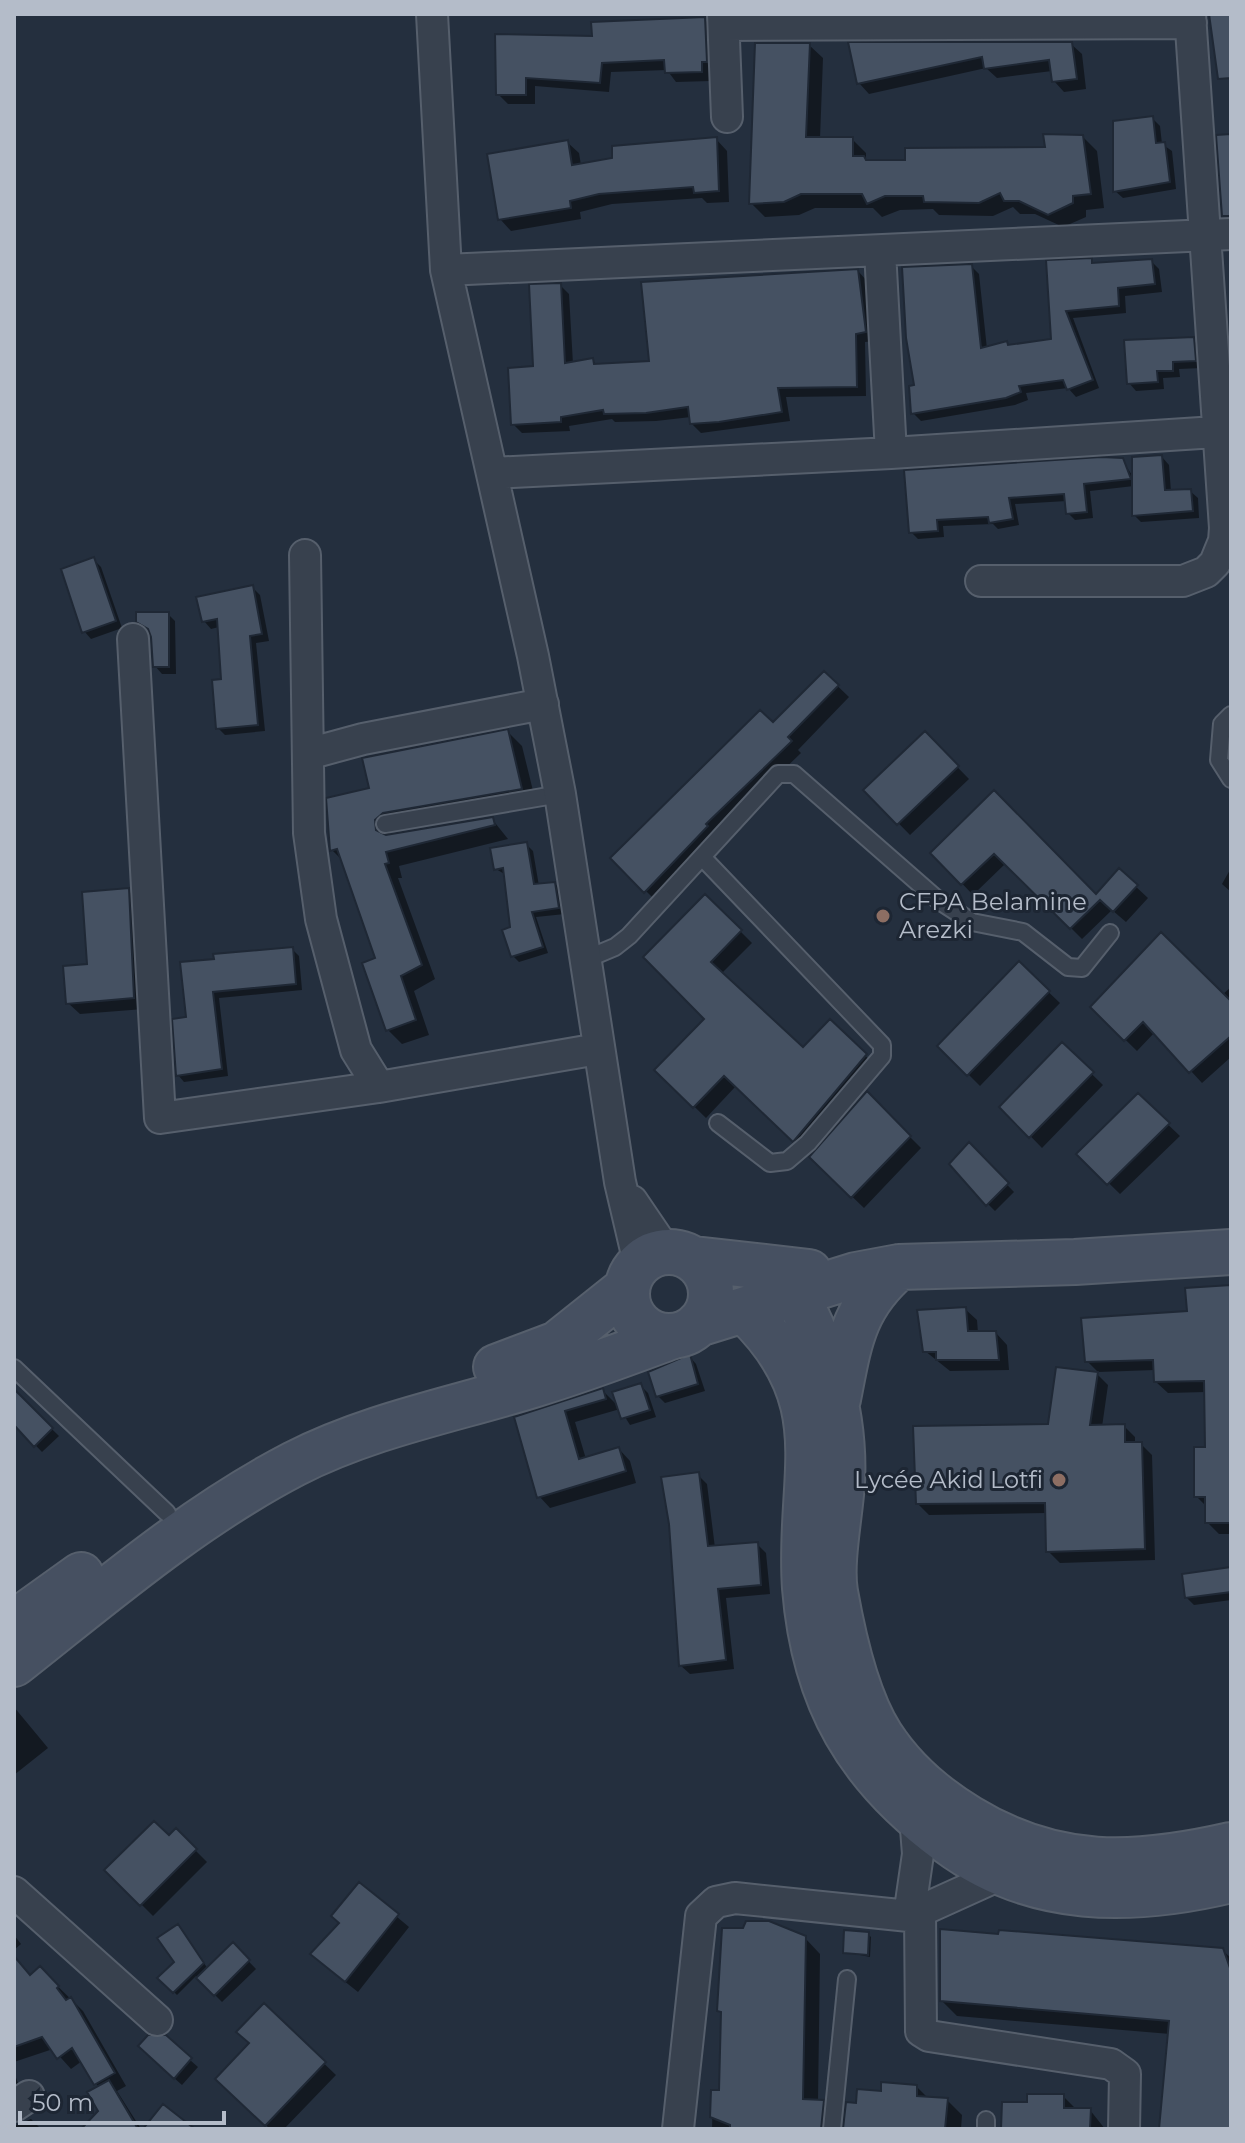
<svg xmlns="http://www.w3.org/2000/svg" width="1245" height="2143" font-family="Montserrat,sans-serif">
<style>
.shadow{fill:#0007}
.building{fill:#455162;stroke:#1f2835;stroke-width:2}
.lines{fill:none;stroke-linecap:round;stroke-linejoin:round}
.lane-casing{stroke:#565f6c;stroke-width:20}
.street-casing{stroke:#565f6c;stroke-width:34}
.secondary-casing{stroke:#565f6c;stroke-width:48}
.lane{stroke:#38414e;stroke-width:16}
.street{stroke:#38414e;stroke-width:30}
.secondary{stroke:#465061;stroke-width:44}
.education-dot{fill:#8d6e63;stroke:#1d2633;stroke-width:3}
.labels{text-anchor:middle;stroke-width:6;stroke-linejoin:round;paint-order:stroke}
.poi-label{font-size:24px;fill:#b4bcc9;stroke:#1d2633;text-anchor:start}
</style>
<rect width="100%" height="100%" fill="#242f3e"/>
<path class="shadow" d="M704,19L714,28L711,81L676,82L667,70L611,72L609,92L535,86V104H508L498,94L594,38Z
M851,44H1071L1082,54L1086,89L1064,92L1054,81L1052,71L997,78L986,68L869,94L859,83Z
M809,45L823,58L820,139H852L866,153V160L907,162L1047,149L1083,137L1097,151L1104,208L1086,210V217L1063,227L1035,214H1020L1013,207L993,216L939,215L933,209L900,210L882,217L873,208H815L799,215L765,217L751,203Z
M1152,118L1160,126L1162,144L1172,151L1176,189L1123,198L1115,191Z
M716,139L727,151L729,202L707,203L702,198L612,204L580,212L581,219L511,231L500,219L567,142L579,153L581,165Z
M1091,260L1096,265L1151,261L1159,269L1162,292L1125,296L1126,313L1073,318L1099,388L1076,397L1068,388L1026,393L1028,400L1015,405L921,421L913,413L916,387L971,266L979,274L987,349L1053,341L1048,262Z
M858,271L867,281L874,341L865,342L866,396L786,397L790,421L701,433L691,423V417L656,421L615,422L612,419L569,426L570,431L522,433L513,424L535,368L560,285L569,294L573,364L592,360L598,366L651,363Z
M1193,340L1201,347L1202,368L1179,369L1180,377L1163,378L1164,389L1136,391L1129,383Z
M1162,457L1169,465L1171,492L1190,491L1198,498L1199,518L1141,522L1134,515V486L1090,491L1093,518L1075,520L1068,513L1067,501L1015,504L1019,525L998,529L993,524L943,526L944,537L918,539L911,532L906,472L1122,460L1134,478Z
M94,560L101,567L122,628L91,639L84,631Z
M252,587L260,595L269,641L256,643L265,731L225,735L218,728L223,681L219,627L211,629L204,621Z
M168,614L175,621L176,674H162L155,666L151,632L138,621Z
M824,673L849,697L798,750L801,753L715,836L657,902L613,858L773,725Z
M507,731L522,746L536,803L398,827L385,837L492,819L508,839L399,866L402,878H398L435,979L414,991L429,1035L402,1044L388,1030L377,960L344,862L332,850L372,789Z
M925,734L969,779L910,835L866,790Z
M994,793L1096,897L1119,871L1148,898L1126,922L1112,910L1082,939L1006,863L973,895L933,853Z
M526,844L533,851L539,886L555,884L561,890L565,914L536,917L548,953L519,962L513,956L506,875L496,869Z
M1231,868V892L1222,884Z
M128,890L140,902L144,1009L80,1014L68,1003Z
M705,896L752,943L721,974L803,1050L830,1022L877,1067L805,1151L736,1086L706,1118L657,1070L707,1019Z
M292,949L299,956L302,990L219,998L228,1076L184,1082L178,1075L188,1018L183,964Z
M1019,964L1060,1003L980,1086L939,1045Z
M1231,987V1057L1202,1083L1155,1032L1137,1051L1092,1007L1222,995Z
M1062,1045L1103,1085L1042,1148L1002,1107Z
M867,1094L921,1148L864,1208L811,1157Z
M1138,1096L1180,1136L1120,1194L1079,1154Z
M969,1145L1014,1192L995,1211L988,1204Z
M1231,1287V1534H1219L1207,1522V1507L1196,1496L1207,1449L1206,1392L1168,1393L1156,1382L1155,1370L1098,1372L1087,1361L1190,1313Z
M965,1309L977,1320L978,1333H996L1007,1345L1009,1370L950,1371L925,1351Z
M689,1356L696,1364L705,1391L665,1403L658,1396Z
M1097,1374L1108,1385L1102,1427L1124,1426L1135,1437V1444H1141L1152,1455L1155,1560L1060,1563L1048,1551L1047,1513L929,1515L918,1504L1049,1426Z
M641,1386L648,1393L656,1417L630,1425L620,1409L575,1422L586,1459L619,1449L630,1461L636,1483L550,1508L539,1496L516,1418L602,1390L619,1407Z
M18,1396L59,1436L42,1452L14,1423V1400Z
M698,1475L707,1484L715,1548L757,1544L766,1553L770,1594L726,1598L734,1669L690,1674L680,1665Z
M1231,1569V1600L1194,1605L1187,1598Z
M14,1707L48,1748L14,1775Z
M176,1831L207,1862L153,1916L107,1870Z
M359,1885L409,1927L358,1992L324,1965Z
M181,1929L208,1969L233,1945L256,1969L222,2002L196,1976L177,1995L160,1978L176,1962Z
M868,1934L871,1937L870,1957L845,1952Z
M14,1935L21,1944L14,1950Z
M805,1938L820,1954L818,2102H823L838,2118L837,2129H712L713,2092H721L722,2014L719,2010Z
M1222,1950L1231,1958V2129H1165L1170,2034L957,2016L942,2001Z
M14,1956L31,1977L40,1969L83,2011L126,2086L117,2091L141,2129H84L100,2111L99,2088L82,2061L71,2069L53,2049L14,2062Z
M264,2006L336,2075L284,2129H270L218,2079L251,2044Z
M147,2054L190,2060L198,2067L182,2085Z
M14,2072L20,2089L14,2091Z
M917,2087L929,2099L947,2100L962,2115L961,2129H845L883,2093Z
M1063,2096L1077,2110H1090L1105,2129H1003L1029,2104Z
M31,2119L41,2129H14V2126Z"/>
<path class="building" d="M1209,14H1231V78L1218,79Z
M705,17L707,62H702V72L665,73L664,60L602,63L600,83L526,78V95H496L495,34L592,36L591,22Z
M848,42H1072L1077,79L1052,82L1049,60L984,69L982,57L857,84Z
M755,43H810L806,137H853V156H864L866,160H905V148L1045,147L1043,134L1083,135L1091,194L1073,196V203L1048,215L1019,201H1004L1000,193L979,203L924,202L923,196H885L867,204L862,194H801L784,202L749,204Z
M1153,116L1156,143L1165,142L1170,182L1113,192V121Z
M1231,134V216H1222L1216,135Z
M717,137L719,191L694,193L693,187L599,194L570,201L571,208L498,220L487,154L568,140L572,165L612,158V146Z
M1092,258V263L1152,259L1155,284L1118,288L1119,306L1066,311L1093,380L1067,390L1063,380L1019,386L1021,392L1006,398L911,414L909,386L914,385L906,338L902,267L972,264L981,348L1007,341L1008,345L1051,339L1046,260Z
M858,269L866,332L856,334L857,387L778,388L782,412L719,422L690,424L688,407L646,413L604,414L603,410L561,417V422L511,425L508,368L533,366L529,284L561,283L565,363L593,358L594,364L649,361L641,282Z
M1194,337L1196,361L1173,362V371H1157L1158,382L1127,384L1124,340Z
M1162,455L1165,490L1191,489L1193,511L1132,516V457Z
M1101,457L1123,458L1131,479L1084,484L1087,512L1066,514L1064,494L1009,498L1013,519L989,523L988,517L937,520L938,531L909,533L904,470Z
M94,557L116,621L82,633L61,569Z
M253,585L262,634L250,636L258,725L216,729L212,680L221,679L217,619L202,622L196,597Z
M136,612H169V667H153L151,637L148,629L136,622Z
M824,671L839,685L788,737L792,741L706,824L708,826L644,893L610,858L760,710L773,722Z
M508,729L522,789L383,813L375,820L376,830L386,835L493,817L495,825L386,852L389,863L385,864L422,965L401,976L416,1020L386,1031L362,963L375,958L337,849L330,851L326,798L369,788L362,758Z
M925,731L959,766L897,825L863,790Z
M994,790L1096,894L1119,868L1138,885L1113,912L1100,900L1070,929L994,854L961,885L930,853Z
M527,842L534,884L555,882L559,908L532,912L543,947L511,957L502,930L510,927L503,868L494,870L490,848Z
M129,888L134,998L66,1004L63,966L87,964L82,892Z
M705,894L742,930L711,962L803,1047L830,1019L867,1054L793,1142L724,1076L693,1108L654,1070L704,1019L643,957Z
M1161,932L1231,1001V1036L1189,1073L1143,1022L1124,1041L1090,1007Z
M293,947L296,984L213,992L222,1069L176,1076L172,1019L186,1017L180,962L214,959L213,954Z
M1019,961L1050,991L967,1076L937,1046Z
M1062,1042L1094,1072L1029,1138L999,1107Z
M867,1091L911,1136L851,1198L809,1157Z
M1138,1093L1170,1123L1107,1185L1076,1154Z
M969,1142L1009,1183L986,1206L949,1164Z
M1231,1285V1523H1205V1497H1194V1447H1205L1204,1381L1154,1382L1153,1360L1085,1362L1081,1318L1187,1311L1185,1288Z
M966,1307L968,1331H996L999,1360H936V1352H923L917,1310Z
M690,1354L698,1384L656,1397L648,1372Z
M1056,1367L1098,1372L1090,1425L1125,1424V1442H1142L1145,1549L1046,1552L1045,1503L916,1504L913,1426L1048,1424Z
M641,1383L650,1410L621,1419L612,1392Z
M603,1388L606,1399L565,1411L579,1459L619,1447L626,1471L537,1498L514,1417Z
M14,1389L53,1428L34,1447L14,1425Z
M699,1472L708,1546L758,1542L761,1585L718,1589L726,1660L679,1666L669,1524L661,1477Z
M1231,1567V1592L1185,1598L1182,1574Z
M154,1821L169,1835L176,1828L197,1849L140,1906L104,1870Z
M359,1882L399,1914L345,1982L310,1954L339,1923L331,1916Z
M746,1921H769L806,1936L803,2099L824,2100L821,2129H730V2125L710,2117L711,2090H719L721,2012L717,2011L722,1928H743Z
M178,1924L204,1963L173,1993L157,1978L174,1962L157,1938Z
M940,1929L998,1934L999,1930L1223,1948L1231,1971V2129H1159L1169,2021L940,2001Z
M844,1930L869,1932L868,1955L843,1953Z
M233,1942L250,1960L214,1996L196,1978Z
M14,1956L30,1975L40,1966L59,1986L57,1988L66,2000L71,1997L115,2073L94,2085L72,2048L57,2059L42,2037L14,2047Z
M264,2003L326,2062L265,2126L215,2079L249,2043L236,2032Z
M148,2035H166L192,2058L174,2079L138,2046Z
M109,2080L138,2129H81L98,2111L87,2092Z
M881,2082L917,2085V2096L948,2098L945,2129H843L846,2102L856,2103L857,2089L881,2091Z
M1027,2094H1064V2108H1091L1090,2129H1001L1002,2102H1027Z
M163,2104L195,2129H143Z"/>
<g class="lines">
<defs>
<path id="lane" d="M1231,715L1222,724L1219,760L1231,779
M385,824L560,794
M702,857L882,1045V1056L808,1143L787,1161L770,1163L718,1123
M584,960L615,947L629,936L778,774H794L938,900L972,922L1023,932L1068,967L1082,968L1110,933
M14,1368L167,1513
M832,2129L847,1979
M986,2129V2120"/>
<path id="street" d="M432,14L446,270L533,656L560,794L620,1182L639,1263
M723,14L727,117
M724,25L1191,23
M880,251L891,453
M446,270L1231,234
M492,473L891,453L1231,431
M305,555L309,833L321,919L356,1050L379,1087
M981,581H1183L1206,572L1215,563L1224,541L1225,528L1190,14
M133,639L160,1118L379,1087L598,1049
M308,754L363,739L543,704
M632,1201L666,1251
M915,1816L918,1854L909,1916L1004,1873
M14,1892L157,2020
M920,1911L921,2031L929,2036L1111,2064L1125,2074L1124,2129
M14,2106L29,2096
M678,2129L701,1916L716,1902L735,1898L909,1916"/>
<path id="secondary" d="M627 1294a42 42 0 1 1 84 0a42 42 0 1 1-84 0Z
M694,1259L809,1272
M782,1270C821,1333 846,1409 842,1483C840,1515 830,1562 835,1592C843,1637 856,1697 881,1736C903,1770 934,1797 969,1818C1056,1871 1135,1867 1231,1845
M745,1311C841,1403 797,1475 805,1588C814,1701 858,1776 948,1842C1033,1905 1131,1904 1231,1880
M698,1324L856,1275L899,1267L1075,1262L1231,1252
M496,1367L557,1344L626,1289
M838,1399C849,1343 853,1306 899,1267
M14,1623L81,1575
M14,1664C104,1593 192,1517 294,1464C370,1425 456,1409 536,1384C582,1370 627,1353 673,1336"/>
</defs>
<use href="#lane" class="lane-casing"/>
<use href="#street" class="street-casing"/>
<use href="#secondary" class="secondary-casing"/>
<use href="#lane" class="lane"/>
<use href="#street" class="street"/>
<use href="#secondary" class="secondary"/>
</g>
<g class="education-dot">
<circle cx="883" cy="916" r="8"/>
<circle cx="1059" cy="1480" r="8"/>
</g>
<g class="labels">
<g class="poi-label">
<text x="899" y="910">CFPA Belamine<tspan x="899" dy="28">Arezki</tspan></text>
<text x="1043" y="1488" text-anchor="end">Lycée Akid Lotfi</text>
</g>
</g>
<rect width="1245" height="2143" fill="none" stroke="#b4bcc9" stroke-width="32"/>
<path d="M20 2111v12h204v-12" fill="none" stroke="#b4bcc9" stroke-width="4"/>
<text x="32" y="2111" font-size="24" fill="#b4bcc9" stroke="#1d2633" stroke-width="6" paint-order="stroke">50 m</text>
</svg>
